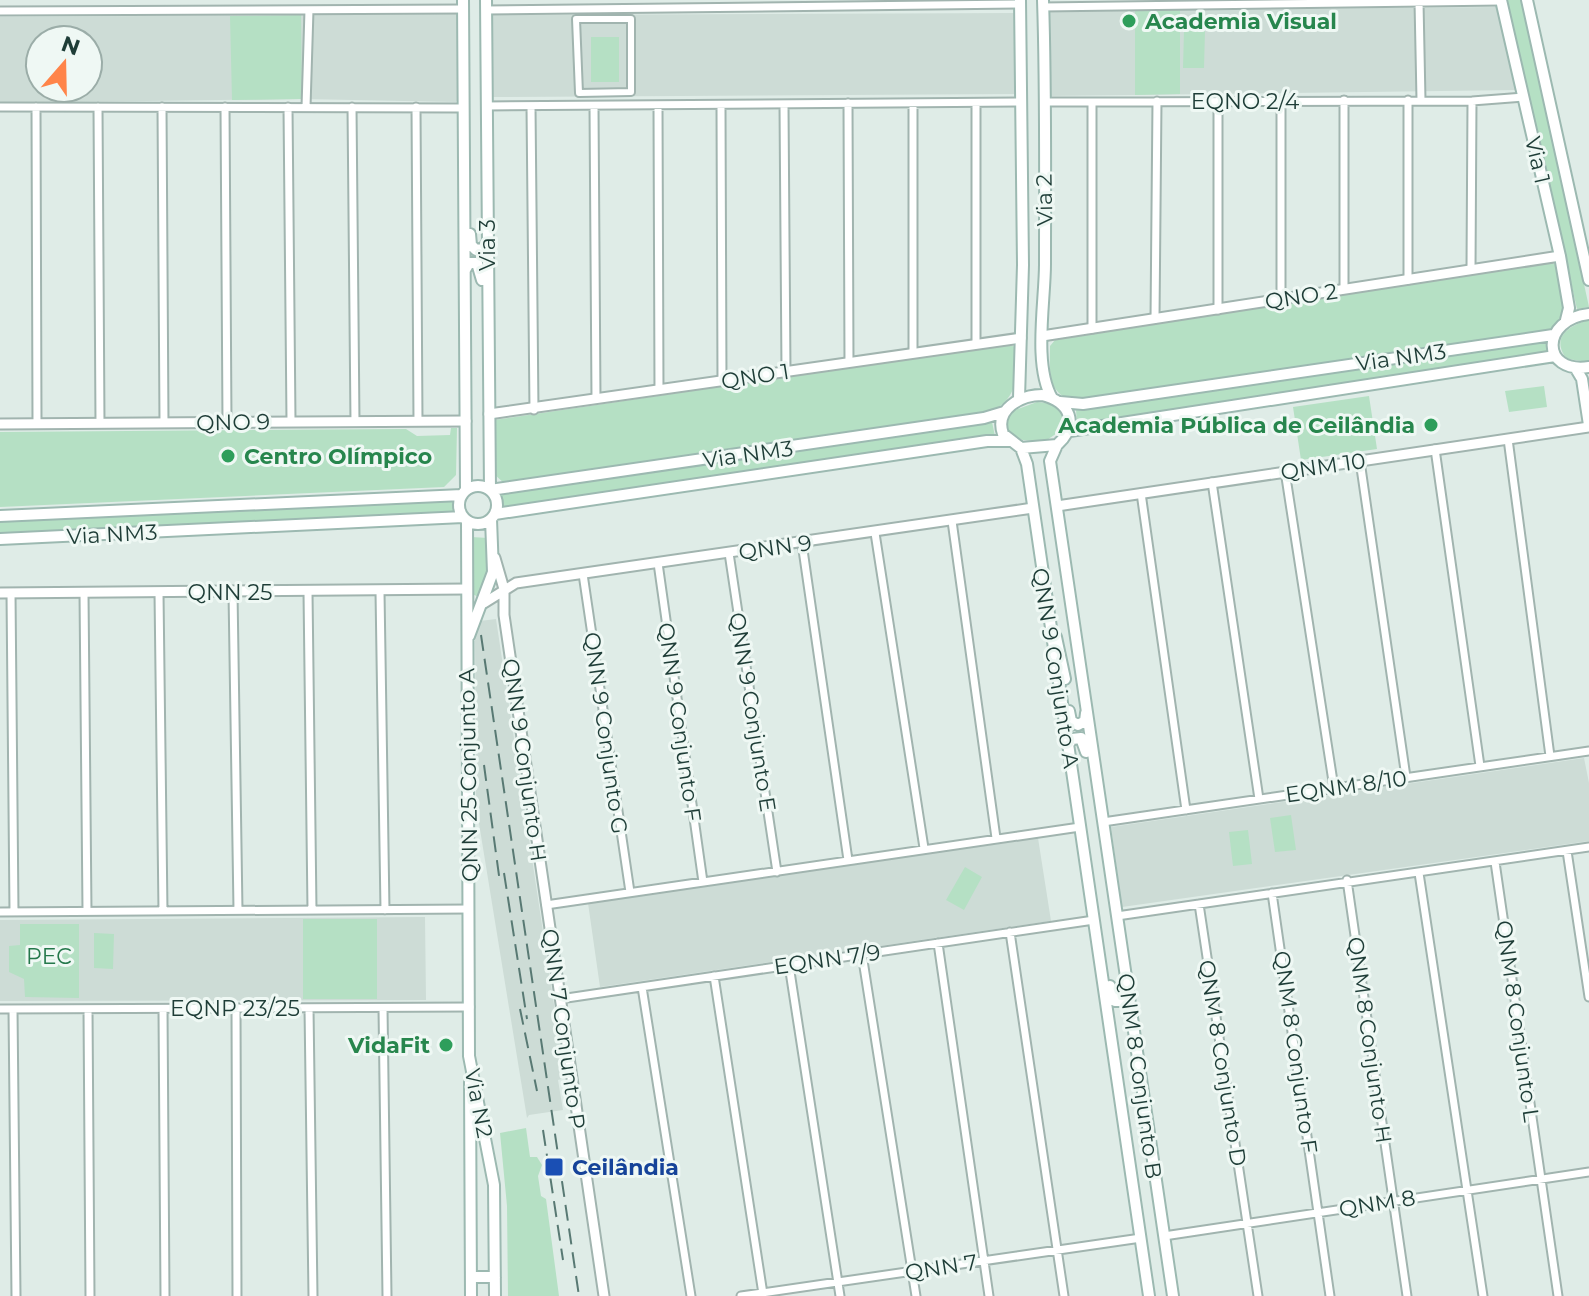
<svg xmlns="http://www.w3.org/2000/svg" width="1589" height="1296" font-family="Montserrat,sans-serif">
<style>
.built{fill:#cddcd6;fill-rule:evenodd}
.green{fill:#b5e0c4}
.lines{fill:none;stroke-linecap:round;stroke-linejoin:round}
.pedestrian-casing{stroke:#a1b4af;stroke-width:10}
.minor-casing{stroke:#a1b4af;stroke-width:11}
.tertiary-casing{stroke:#a1b4af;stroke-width:13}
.secondary-casing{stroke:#9cb9b1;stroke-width:14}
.pedestrian{stroke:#fff;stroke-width:6}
.minor{stroke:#fff;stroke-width:7}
.tertiary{stroke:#fff;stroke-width:9}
.secondary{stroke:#fff;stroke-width:10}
.rail{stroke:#587973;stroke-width:2;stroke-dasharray:16 8;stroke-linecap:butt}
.leisure-dot{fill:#2e9e5b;stroke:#eff8f4;stroke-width:3}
.transit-dot{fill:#1a4fb4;stroke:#eff8f4;stroke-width:3}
.labels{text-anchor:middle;stroke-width:6;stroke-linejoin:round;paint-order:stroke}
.leisure-label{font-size:22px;font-weight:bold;fill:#27864d;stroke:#eff8f4;text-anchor:start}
.street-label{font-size:22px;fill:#1e3d37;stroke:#eff8f4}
.park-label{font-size:22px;fill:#24784b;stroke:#eff8f4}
.transit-label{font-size:22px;font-weight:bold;fill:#164399;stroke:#eff8f4;text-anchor:start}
</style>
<rect width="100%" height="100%" fill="#dfece7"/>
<path class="built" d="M1497,7L1517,90L1047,96V11Z
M1015,13L1016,94L491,97L492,15Z
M458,14L459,98L456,102L302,99L0,103V17ZM40,40H88V88H40Z
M496,619L565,1078L558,1080L563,1110L529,1115L527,1118L476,805L475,638L480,621Z
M1584,758L1589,783V841L1122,907L1111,827Z
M1038,838L1051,921L600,987L588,903Z
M425,917L426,1000L0,1001V920Z"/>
<path class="green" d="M1507,0H1522L1589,307L1577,309Z
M1180,9V94L1135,95V10Z
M301,15L302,99L232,100L230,16Z
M1184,30L1205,31L1204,68H1183Z
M591,37H619V82H591Z
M1551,262L1558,266C1562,291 1572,314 1548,331L1074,401C1046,393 1050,371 1050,346L1055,340Z
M1589,320V362L1567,359C1550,338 1569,325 1589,320Z
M1546,340L1548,354L1077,424L1076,410Z
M1004,345L1019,347C1017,378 1018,401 986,414L505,484L494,474V420Z
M1544,386L1547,407L1509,412L1505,391Z
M1369,396L1377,449L1301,460L1293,407Z
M1037,402C1054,403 1068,410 1063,429L1044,442L1014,439L1006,426L1010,412Z
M992,422L995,436L511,507L504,506L500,495Z
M451,428H457L456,475L444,487L0,507V432L406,429L417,436L450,435Z
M456,499V513L0,535V520Z
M471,537L488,538L491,558L481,598L472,594Z
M1291,815L1296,850L1275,852L1270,818Z
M1248,830L1252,864L1233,866L1229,832Z
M965,867L982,877L964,910L946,900Z
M303,919H377V999H303Z
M20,924H79V998L25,997L24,979L9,972V946L20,945Z
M94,933L114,934L113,969L94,968Z
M526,1128L530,1157H537L542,1165L538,1176L541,1196L546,1199L559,1296H508L507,1206L500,1133Z"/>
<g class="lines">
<defs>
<path id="pedestrian" d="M576,19H631V92L579,93Z"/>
<path id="minor" d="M1419,2L1421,100
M1043,7L1501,1
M486,10L1020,4
M0,11L463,9
M1344,100V289
M1408,100V280
M1044,102L1472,101L1524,97
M848,103L849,362
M913,103V352
M658,105L659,390
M784,105L786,371
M486,106L1020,102
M531,106L534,410
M594,106L596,399
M0,107L464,108
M36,107L37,423
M98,107L100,423
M162,107L164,423
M225,107L227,422
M288,107L291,421
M306,107L309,10
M352,107L355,422
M416,107L418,421
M721,107L722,381
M1471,269L1472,101
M1281,300V101
M1218,310V101
M1155,319L1157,101
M1092,329V102
M976,343V103
M1508,439L1550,756
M1435,449L1480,766
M1360,461L1406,777
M1285,471L1334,788
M1212,482L1259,799
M1141,493L1186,810
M952,521L996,838
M875,533L924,848
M802,543L848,860
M729,553L777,872
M658,563L703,882
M583,574L630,892
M233,592L238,910
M308,592L312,910
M380,592L385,910
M11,593L14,912
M84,593L87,911
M159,593L163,911
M1103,822L1589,751
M1567,851L1589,997
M1495,862L1558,1296
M1419,873L1483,1296
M1347,880L1407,1296
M1272,893L1330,1296
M1199,904L1258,1296
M546,905L1080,827
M0,912L469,909
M1117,916L1589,847
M1010,932L1064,1296
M938,943L989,1296
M862,954L916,1296
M789,965L840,1296
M714,976L763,1294
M642,987L691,1296
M560,999L1094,920
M236,1008L237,1296
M309,1008L313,1296
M383,1008L387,1296
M0,1009L470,1007
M13,1009L16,1296
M88,1009L90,1296
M163,1009L165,1296
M1164,1236L1589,1172
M741,1296L1141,1238"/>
<path id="tertiary" d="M1042,336L1560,256
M489,414L1021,338
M0,424L466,421
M1057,506L1589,427
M495,558L504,589V615L604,1296
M0,593L467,589
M484,603L516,583L1033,508"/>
<path id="secondary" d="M463,0L466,490
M486,0L490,490L984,418L1004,412
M1043,0C1046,88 1045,176 1045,264C1045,302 1033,365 1052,398
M1501,0L1560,256L1569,308L1566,320
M1527,0L1589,280
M470,234L471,245L476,250L483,249L487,243
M465,270L469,263H477L482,280
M1589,314C1541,319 1540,374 1589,367
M1576,369L1582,379L1589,425
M1042,395C1070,402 1080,424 1057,445L1021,448L1003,434C994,409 1021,395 1042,395Z
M1019,398L1023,265L1020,0
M1060,402L1083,404L1553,335
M1070,431L1555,356
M1057,445L1050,461L1173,1296
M1021,448L1027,464L1149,1296
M459 505a19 19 0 1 1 38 0a19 19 0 1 1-38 0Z
M495,514L987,441H1010
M0,516L462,495
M467,521L469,1056L494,1185L495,1296
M0,539L463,517
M469,636L493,572L491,519
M1056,637L1065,679
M1069,711L1071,721L1078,725L1085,721L1086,713
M1068,745L1072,739L1081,738L1086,752
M1110,986L1115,1001H1123L1128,992
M470,1082L471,1296
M471,1277H495"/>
</defs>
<use href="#pedestrian" class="pedestrian-casing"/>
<use href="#minor" class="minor-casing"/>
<use href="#tertiary" class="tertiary-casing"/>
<use href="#secondary" class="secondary-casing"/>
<use href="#pedestrian" class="pedestrian"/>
<use href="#minor" class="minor"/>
<use href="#tertiary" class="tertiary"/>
<use href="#secondary" class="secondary"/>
<path class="rail" d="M481,635L579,1296
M484,765L500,883
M504,873L527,1019
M520,1009L537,1091
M543,1130L563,1260"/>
</g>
<g class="leisure-dot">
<circle cx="1129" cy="21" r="8"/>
<circle cx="1431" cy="425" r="8"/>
<circle cx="228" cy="456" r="8"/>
<circle cx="446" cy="1045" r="8"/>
</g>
<rect class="transit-dot" x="544" y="1157" width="20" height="20" rx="4"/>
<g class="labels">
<g class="leisure-label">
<text x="1145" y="29">Academia Visual</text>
<text x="1415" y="433" text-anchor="end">Academia Pública de Ceilândia</text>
<text x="244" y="464">Centro Olímpico</text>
<text x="430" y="1053" text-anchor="end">VidaFit</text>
</g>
<g class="street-label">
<text x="1245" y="109">EQNO 2/4</text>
<text transform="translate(1538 160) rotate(77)" y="8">Via 1</text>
<text transform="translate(1044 200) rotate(-91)" y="8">Via 2</text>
<text transform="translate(487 245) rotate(-90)" y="8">Via 3</text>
<text transform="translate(1301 296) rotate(-9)" y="8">QNO 2</text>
<text transform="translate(1401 357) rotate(-8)" y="8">Via NM3</text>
<text transform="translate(755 376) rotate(-9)" y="8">QNO 1</text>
<text transform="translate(233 422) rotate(-1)" y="8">QNO 9</text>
<text transform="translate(748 454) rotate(-8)" y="8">Via NM3</text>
<text transform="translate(1323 466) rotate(-8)" y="8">QNM 10</text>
<text transform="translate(112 534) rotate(-3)" y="8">Via NM3</text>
<text transform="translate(775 547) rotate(-8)" y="8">QNN 9</text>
<text x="230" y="600">QNN 25</text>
<text transform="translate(1056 668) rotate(81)" y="8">QNN 9 Conjunto A</text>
<text transform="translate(753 712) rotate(81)" y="8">QNN 9 Conjunto E</text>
<text transform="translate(680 722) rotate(82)" y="8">QNN 9 Conjunto F</text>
<text transform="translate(606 733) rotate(82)" y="8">QNN 9 Conjunto G</text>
<text transform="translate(525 760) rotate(82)" y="8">QNN 9 Conjunto H</text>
<text transform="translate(468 775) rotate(-91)" y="8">QNN 25 Conjunto A</text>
<text transform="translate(1346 786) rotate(-8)" y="8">EQNM 8/10</text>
<text transform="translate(827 959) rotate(-8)" y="8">EQNN 7/9</text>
<text x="235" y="1016">EQNP 23/25</text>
<text transform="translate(1518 1021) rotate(82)" y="8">QNM 8 Conjunto L</text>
<text transform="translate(564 1029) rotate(82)" y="8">QNN 7 Conjunto P</text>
<text transform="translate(1370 1040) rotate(82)" y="8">QNM 8 Conjunto H</text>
<text transform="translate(1296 1052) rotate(82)" y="8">QNM 8 Conjunto F</text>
<text transform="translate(1223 1063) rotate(81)" y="8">QNM 8 Conjunto D</text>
<text transform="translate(1140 1076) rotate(82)" y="8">QNM 8 Conjunto B</text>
<text transform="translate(479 1103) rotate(79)" y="8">Via N2</text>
<text transform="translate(1377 1203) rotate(-9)" y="8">QNM 8</text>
<text transform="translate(941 1267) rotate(-9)" y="8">QNN 7</text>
</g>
<g class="park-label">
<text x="49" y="964">PEC</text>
</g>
<g class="transit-label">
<text x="572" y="1175">Ceilândia</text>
</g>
</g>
<g transform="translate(64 64) rotate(20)"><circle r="38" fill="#eff8f4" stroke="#9bada8" stroke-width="2"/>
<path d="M0-6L14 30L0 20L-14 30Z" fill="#ff8449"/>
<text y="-12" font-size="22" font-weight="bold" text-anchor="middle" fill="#1e3d37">N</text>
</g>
</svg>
